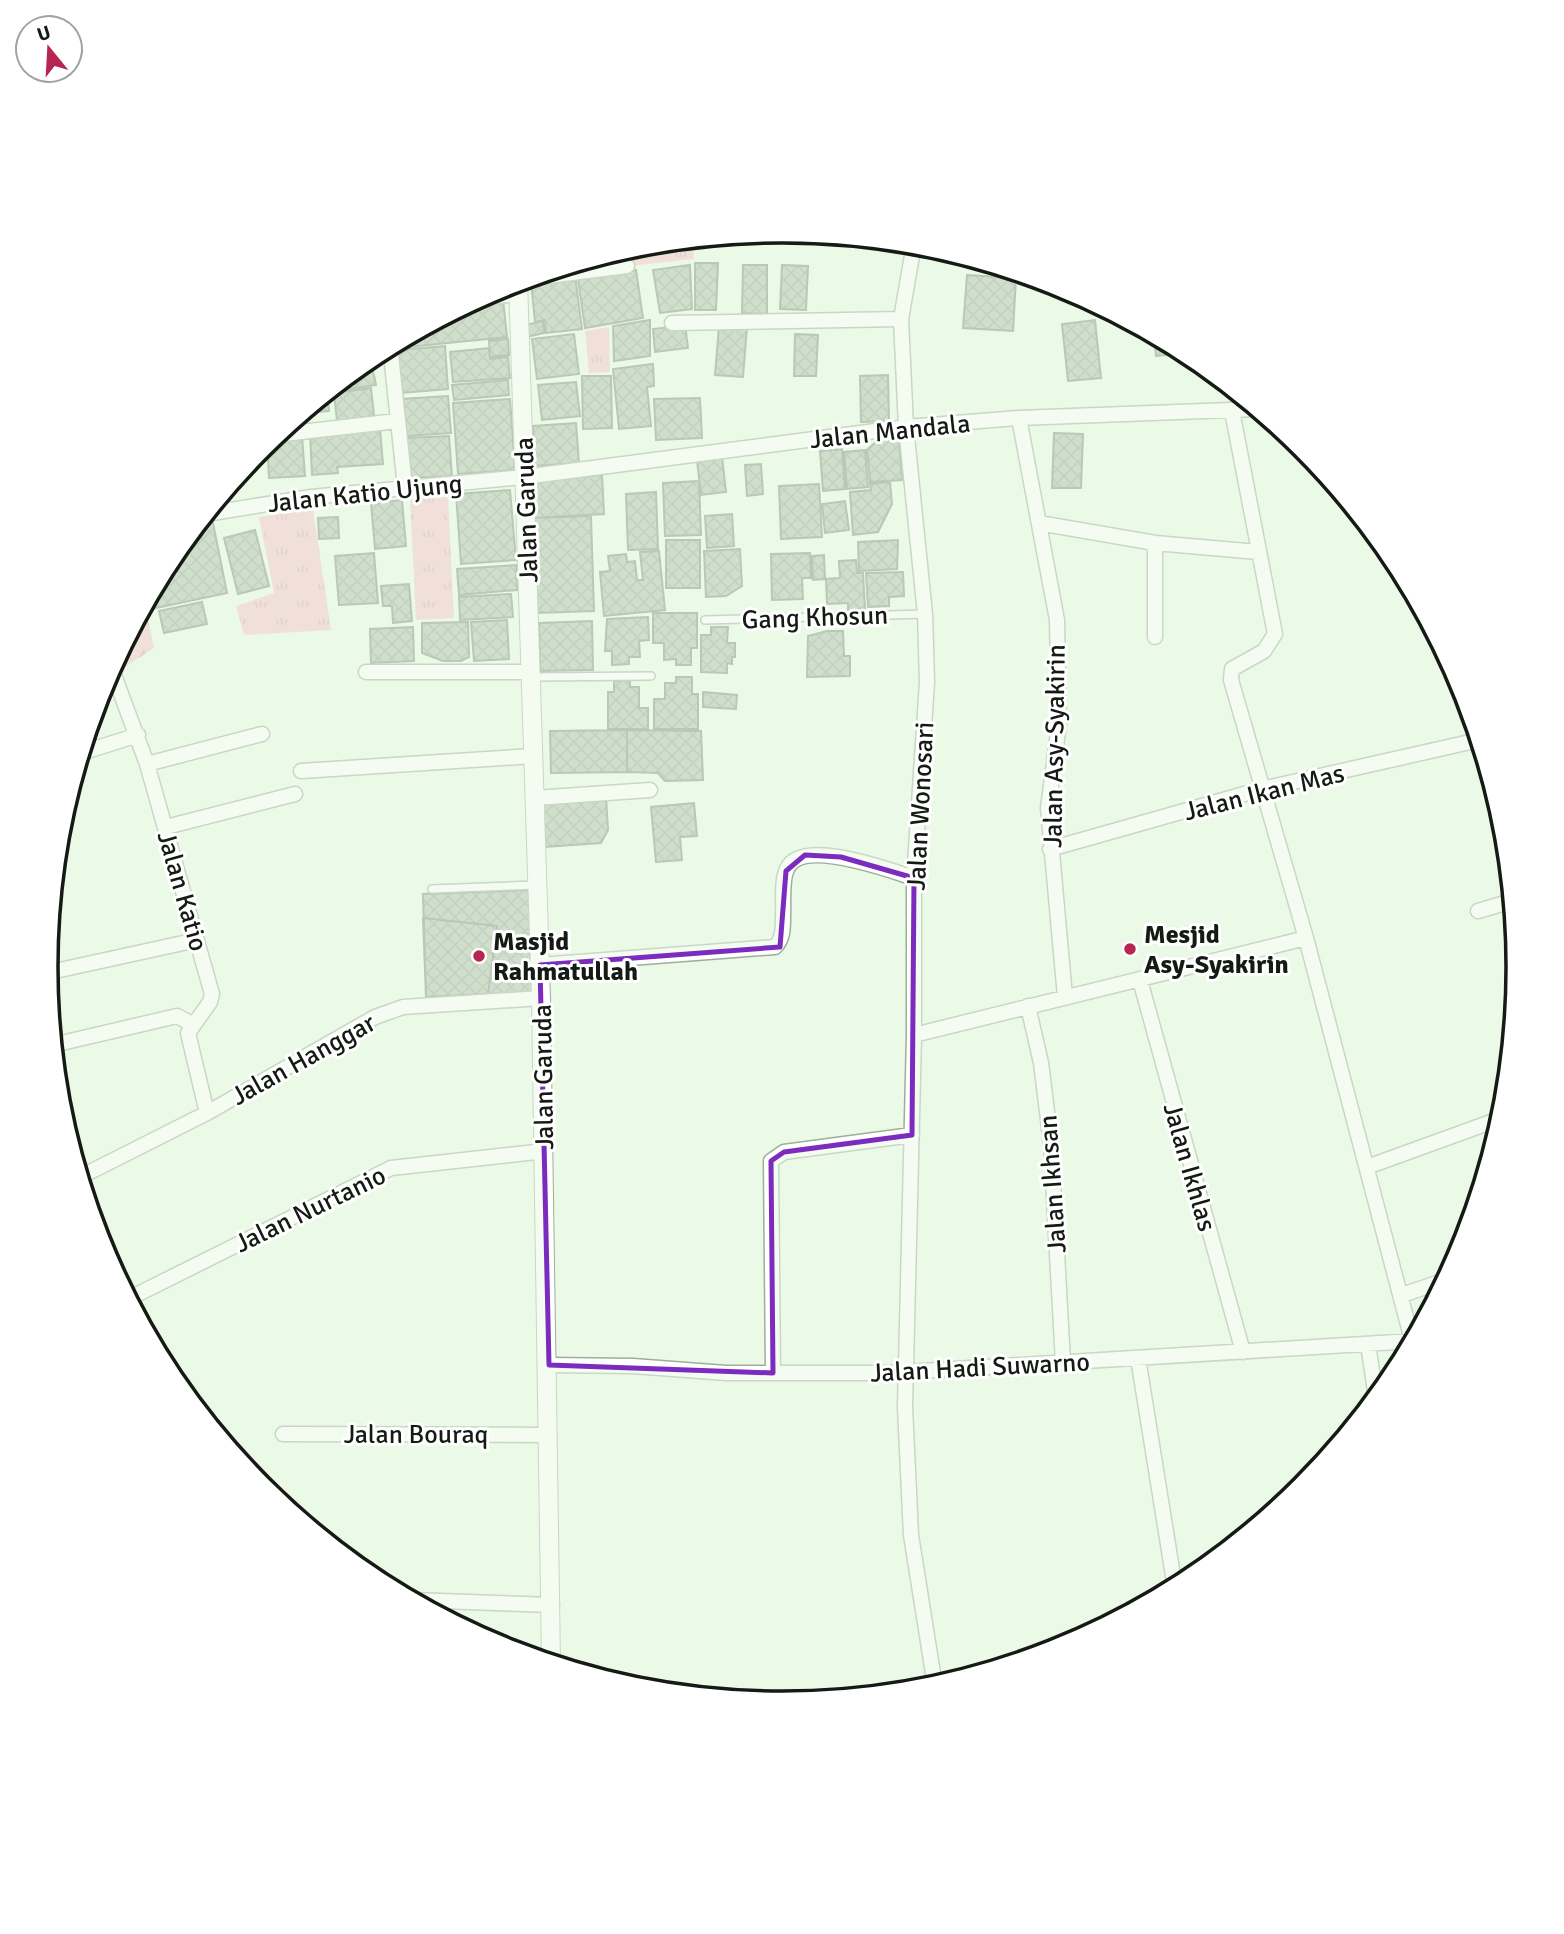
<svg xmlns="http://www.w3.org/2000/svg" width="1564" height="1934" font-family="Signika,sans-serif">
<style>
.grass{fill:url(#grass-tufts)}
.forest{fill:url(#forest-firs)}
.building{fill:url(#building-cross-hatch);stroke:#7e8c7a;stroke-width:2}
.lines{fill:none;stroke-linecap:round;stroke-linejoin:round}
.service-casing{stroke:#9fad9b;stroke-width:10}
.minor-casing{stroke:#9fad9b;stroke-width:17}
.tertiary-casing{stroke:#9fad9b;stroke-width:20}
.service{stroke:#fff;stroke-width:7}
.minor{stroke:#fff;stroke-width:14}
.tertiary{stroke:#fff;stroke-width:18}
.marked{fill:none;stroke:#7b2cbf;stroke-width:5;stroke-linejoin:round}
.poi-dot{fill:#b62653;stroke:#fff;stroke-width:2.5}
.labels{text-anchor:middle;stroke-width:6;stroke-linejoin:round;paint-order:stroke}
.street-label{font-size:26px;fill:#151a14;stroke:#fff}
.poi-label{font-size:26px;font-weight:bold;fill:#151a14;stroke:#fff;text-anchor:start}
.rim{fill:none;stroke:#151a14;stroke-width:3.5}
</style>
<defs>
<pattern id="grass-tufts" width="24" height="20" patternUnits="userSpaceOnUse" patternTransform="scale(1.75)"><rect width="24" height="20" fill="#f9c2ca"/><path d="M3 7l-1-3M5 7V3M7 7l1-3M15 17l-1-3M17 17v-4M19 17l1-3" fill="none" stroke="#d5a6ad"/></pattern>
<pattern id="forest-firs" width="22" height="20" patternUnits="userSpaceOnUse" patternTransform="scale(1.75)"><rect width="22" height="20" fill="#f9c2ca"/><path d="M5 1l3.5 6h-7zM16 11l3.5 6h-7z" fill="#d5a6ad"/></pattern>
<pattern id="building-cross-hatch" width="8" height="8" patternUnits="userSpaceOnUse" patternTransform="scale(1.75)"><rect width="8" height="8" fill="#b0beac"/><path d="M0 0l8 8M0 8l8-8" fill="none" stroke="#96a393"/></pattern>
</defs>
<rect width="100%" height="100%" fill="#ebfae7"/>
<path class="grass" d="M692,239L694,259L630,266L627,248Z
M609,327L610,372L589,373L585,331Z
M448,497L454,618L416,620L410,499Z
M313,509L331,630L244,635L236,606L274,593L259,517Z"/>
<path class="forest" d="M145,604L154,648L119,671L115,660Z"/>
<path class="building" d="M623,249L625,264L591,269L590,259Z
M695,263H718L716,310H695Z
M690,265L692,309L660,313L653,270Z
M743,265H767V314L742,313Z
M782,265L808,266L806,310L780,309Z
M636,270L643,318L585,328L578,279Z
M575,275L582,329L546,333L545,320L535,322L531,281Z
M967,275L1016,278L1013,331L963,328Z
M503,299L507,337L398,348L397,342L470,303Z
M650,320V356L614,361L613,326Z
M1095,320L1101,378L1068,381L1062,324Z
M543,321L544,333L527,337L526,325Z
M685,325L688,348L655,352L653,329Z
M719,326L747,328L743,377L715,375Z
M574,334L579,374L537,379L532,339Z
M795,334L818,335L816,376H794Z
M1154,335L1178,348L1179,354L1156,356Z
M508,339L509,355L490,357L489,341Z
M445,346L448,389L401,393L398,350Z
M489,348L490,359L508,357L510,378L453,382L450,352Z
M370,357L376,385L341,390L340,382Z
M653,364L654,386L647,387L651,426L619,429L613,369Z
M888,375L889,421L861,422L860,376Z
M582,376H611L612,428L583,429Z
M508,380L509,395L454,400L452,385Z
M576,382L580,416L542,420L538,385Z
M371,388L374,416L337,421L334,393Z
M327,392L329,411L302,413Z
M448,396L451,433L405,436L401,399Z
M700,398L702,438L656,440L654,399Z
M510,399L515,470L458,474L453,403Z
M576,423L579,463L535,466L533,426Z
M380,428L383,464L337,467L338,473L312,475L310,433Z
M1054,433L1083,434L1081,488H1052Z
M302,435L305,476L269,478L267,442L272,437Z
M449,436L452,476L408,478L405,438Z
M899,438L902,480L870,482L867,450L879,439Z
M842,449L845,489L823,491L820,451Z
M865,450L868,487L847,489L844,452Z
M722,457L726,492L701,495L697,460Z
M761,464L763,494L747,496L745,465Z
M602,475L604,514L533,518L531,479Z
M699,481L701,535L665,536L663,483Z
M890,482L892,504L878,532L853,535L850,492L871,490L870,484Z
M819,484L822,537L781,539L779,486Z
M510,490L516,560L461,564L456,494Z
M656,492L658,549L628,550L626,494Z
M402,500L406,546L375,549L371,503Z
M845,501L849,530L825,533L822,504Z
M732,514L734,546L707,548L705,516Z
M591,516L594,611L536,613L533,518Z
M338,517L339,538L319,539L318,518Z
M213,523L227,593L151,609L148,597L170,557L195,526Z
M255,530L269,586L238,594L224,538Z
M666,540H700V588H666Z
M898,540L897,569L859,571L858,542Z
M740,549L742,586L726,596L706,597L704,551Z
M659,551L665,610L604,616L600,572L610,571L608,556L626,554L627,562L635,561L637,580H643L640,552Z
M374,553L378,603L339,605L335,556Z
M810,553L811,578H802L803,599L772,600L771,554Z
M824,555L825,579L813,580L812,556Z
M856,560L857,573H863L865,609L848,610V603L827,604L826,579L840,578L839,561Z
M516,565L517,590L459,595L457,569Z
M903,572L904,596L889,597V606L868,607L866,573Z
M409,584L412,621L393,623L392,606H383L381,586Z
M511,594L513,617L460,620L459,597Z
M202,602L207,624L164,633L159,611Z
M653,613H697V648H691V665H676V659L664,660V643H653Z
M648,617L649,640L639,641L640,657H629V664L612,665V651H605L607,619Z
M507,620L509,659L474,661L471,622Z
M592,621L593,670L540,671L539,623Z
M468,622L469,657L461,661H443L422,653V623Z
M413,627L414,661L371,663L370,629Z
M711,627H728L727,643H735V657H732V664L727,663V673L701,672V635H711Z
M827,631H843L844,656H850V676L807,677L808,636Z
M676,677H692V694H698V729H654V699H665V683H676Z
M630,680V687H639V708H648V729H608V692H614V681Z
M703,692L737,695L736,709L703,707Z
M627,730L701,731L703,780L665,781L658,773L627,772Z
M627,730V772L551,773L550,731Z
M606,796L608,830L601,843L545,847L542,800Z
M694,803L697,836L680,837L682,860L656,862L651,807Z
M530,890L533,993L426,997L423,894Z
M423,918L497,926L488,994L426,997Z"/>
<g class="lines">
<defs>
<path id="service" d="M705,620L925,614
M532,677L651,676
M432,889L537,885"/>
<path id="minor" d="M914,244L901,319L906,427L925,614L927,682L914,878V1035L905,1407L911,1535L935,1686
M524,279L627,266
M479,298L518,294
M672,323L901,319
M390,345L405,487
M1232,411L1275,634L1264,651L1232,669L1231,680L1306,938L1412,1340
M1019,418L1057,620L1059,724L1048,808L1065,997
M275,435L397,421
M206,514L311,497L524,477L906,427L1019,418L1257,409
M1039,523L1155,543L1258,552
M1155,543V637
M111,667L147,764L212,994L210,1002L188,1033L207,1113
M366,672H531
M81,753L138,735
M147,764L262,734
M301,771L533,756
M535,798L650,790
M166,827L295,794
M1050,849L1262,789L1479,740
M1478,911L1512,901
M540,965L775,947C783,939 783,928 783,917C784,903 781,881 787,869C801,837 889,870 914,878
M46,973L197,940
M1140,980L1243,1352
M1028,1006L1041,1063L1051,1144L1063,1363
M914,1035L1306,938
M53,1045L177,1016L192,1024
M1367,1167L1502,1118
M80,1177L207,1113L375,1017L403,1007L541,998
M1402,1295L1446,1280
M128,1299L391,1168L545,1151
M1368,1344L1376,1398
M1138,1358L1175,1588
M549,1365L633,1366L726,1373H889L1413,1341
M773,1373L771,1161L784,1152L912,1135
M283,1434L549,1435
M412,1600L552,1605"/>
<path id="tertiary" d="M518,281L541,998L551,1663"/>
</defs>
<use href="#service" class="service-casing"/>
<use href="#minor" class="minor-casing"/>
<use href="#tertiary" class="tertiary-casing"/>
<use href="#service" class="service"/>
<use href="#minor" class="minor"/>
<use href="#tertiary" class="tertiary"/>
</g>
<path d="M0 0H1564V1934H0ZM805,855L841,857L914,878L912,1135L784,1152L771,1161L773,1373L549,1365L540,965L780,947L786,871Z" fill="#ebfae7" fill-opacity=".55" fill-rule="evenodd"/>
<path class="marked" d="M805,855L841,857L914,878L912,1135L784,1152L771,1161L773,1373L549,1365L540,965L780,947L786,871Z"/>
<g class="poi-dot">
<circle cx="1130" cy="949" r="7"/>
<circle cx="479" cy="956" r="7"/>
</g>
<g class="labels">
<g class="street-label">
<text transform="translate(890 431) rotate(-6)" y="9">Jalan Mandala</text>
<text transform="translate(365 493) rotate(-6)" y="9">Jalan Katio Ujung</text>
<text transform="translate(526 510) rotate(-92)" y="9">Jalan Garuda</text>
<text transform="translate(815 617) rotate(-2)" y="9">Gang Khosun</text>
<text transform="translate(1054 746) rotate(-89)" y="9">Jalan Asy-Syakirin</text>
<text transform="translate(1264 792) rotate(-14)" y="9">Jalan Ikan Mas</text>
<text transform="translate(920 806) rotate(-87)" y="9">Jalan Wonosari</text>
<text transform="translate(183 891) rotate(74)" y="9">Jalan Katio</text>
<text transform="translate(303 1059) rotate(-29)" y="9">Jalan Hanggar</text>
<text transform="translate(543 1077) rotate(-91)" y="9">Jalan Garuda</text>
<text transform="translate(1190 1167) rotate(74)" y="9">Jalan Ikhlas</text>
<text transform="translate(1052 1184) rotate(-94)" y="9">Jalan Ikhsan</text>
<text transform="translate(310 1209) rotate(-26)" y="9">Jalan Nurtanio</text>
<text transform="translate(980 1367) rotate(-3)" y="9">Jalan Hadi Suwarno</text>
<text x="416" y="1443">Jalan Bouraq</text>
</g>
<g class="poi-label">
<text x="1144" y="943">Mesjid<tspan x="1144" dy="30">Asy-Syakirin</tspan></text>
<text x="493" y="950">Masjid<tspan x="493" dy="30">Rahmatullah</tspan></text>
</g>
</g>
<path d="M0 0H1564V1934H0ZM58 967a724 724 0 1 1 1448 0a724 724 0 1 1-1448 0Z" fill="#fff" fill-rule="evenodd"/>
<path class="rim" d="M58 967a724 724 0 1 1 1448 0a724 724 0 1 1-1448 0Z"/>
<g transform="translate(49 49) rotate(342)"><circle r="33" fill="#ffffff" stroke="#a1a3a1" stroke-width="2"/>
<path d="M0-5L12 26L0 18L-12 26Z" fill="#b62653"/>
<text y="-10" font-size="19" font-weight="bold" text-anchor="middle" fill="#151a14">U</text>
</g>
</svg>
